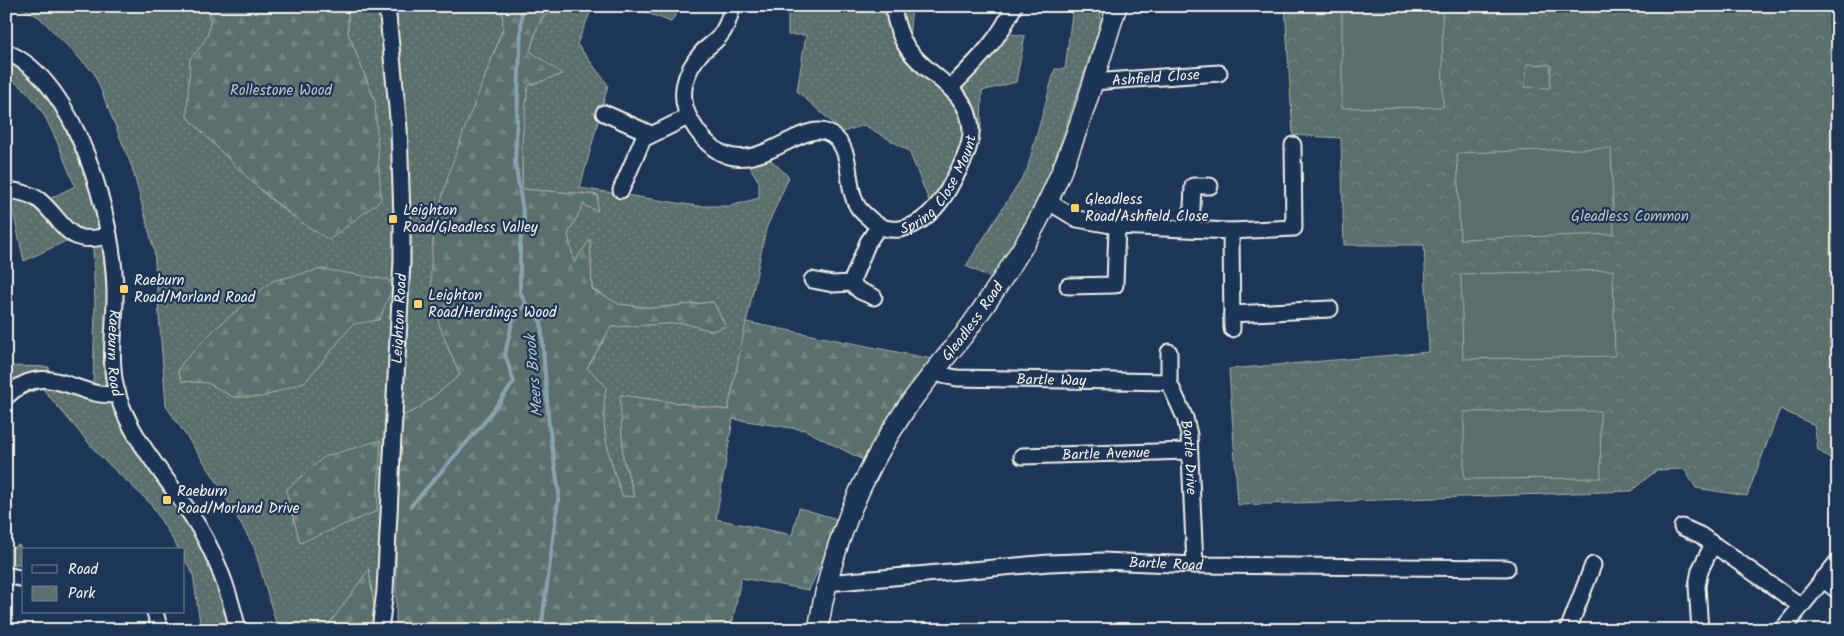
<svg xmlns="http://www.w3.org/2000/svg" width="1844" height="636" font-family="Kalam,sans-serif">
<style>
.grass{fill:url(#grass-dots);stroke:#a7b0aa;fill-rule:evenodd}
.forest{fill:url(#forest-firs);stroke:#a7b0aa}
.park{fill:url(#park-crowns);stroke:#a7b0aa}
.pitch{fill:#5a706c;stroke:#a7b0aa}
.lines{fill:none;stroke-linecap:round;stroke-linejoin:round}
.stream{stroke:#8aa2b0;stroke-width:4}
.minor-casing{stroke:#f4f1e8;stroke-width:19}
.major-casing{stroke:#f4f1e8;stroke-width:22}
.minor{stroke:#1d3557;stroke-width:15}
.major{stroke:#1d3557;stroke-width:19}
.poi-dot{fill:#ffd166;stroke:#1d3557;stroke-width:2}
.labels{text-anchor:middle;stroke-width:4.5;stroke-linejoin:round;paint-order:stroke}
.street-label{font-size:15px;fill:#f4f1e8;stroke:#1d3557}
.park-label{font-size:15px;fill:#bec4bd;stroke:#1d3557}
.poi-label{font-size:15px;fill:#f4f1e8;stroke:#1d3557;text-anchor:start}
.water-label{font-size:16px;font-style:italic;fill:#b6c3c7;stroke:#1d3557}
</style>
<defs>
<pattern id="grass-dots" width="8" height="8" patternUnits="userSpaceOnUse" patternTransform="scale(1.25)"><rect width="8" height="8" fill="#5a706c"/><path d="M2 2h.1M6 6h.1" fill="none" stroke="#728581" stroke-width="1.8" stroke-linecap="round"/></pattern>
<pattern id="forest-firs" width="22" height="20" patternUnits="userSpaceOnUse" patternTransform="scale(1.25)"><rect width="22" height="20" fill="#5a706c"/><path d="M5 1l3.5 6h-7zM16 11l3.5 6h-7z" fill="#728581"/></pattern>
<pattern id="park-crowns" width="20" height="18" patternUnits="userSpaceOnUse" patternTransform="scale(1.25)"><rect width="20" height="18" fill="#5a706c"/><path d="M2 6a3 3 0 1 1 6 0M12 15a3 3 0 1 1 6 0" fill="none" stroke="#728581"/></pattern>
</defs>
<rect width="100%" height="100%" fill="#1d3557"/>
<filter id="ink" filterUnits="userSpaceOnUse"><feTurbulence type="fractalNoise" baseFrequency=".02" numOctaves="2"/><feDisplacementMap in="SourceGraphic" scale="10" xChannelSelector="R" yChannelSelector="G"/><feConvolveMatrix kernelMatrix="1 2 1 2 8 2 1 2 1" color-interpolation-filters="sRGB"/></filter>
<g filter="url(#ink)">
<path class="grass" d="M18,6H209C213,31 207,41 190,59L204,134L265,194L301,224L375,101L348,33V6H502L503,28L454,161L433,234L445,341L460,375L418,409L402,416L409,289L395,282L376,623L369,570L325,630H278L254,547L214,477L166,406L154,250L132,167L94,73L39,17ZM395,281L353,324L306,381L233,397L208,383Z
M558,6H593L577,44L608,85L580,188L697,206H730L759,198V182L748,164L771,160L789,177L766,229L728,410L621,395L623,458L635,498L622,496C608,454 600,432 606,386L587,368L611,327L683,323L712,331L725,326L713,302L653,308L619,304L592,289L590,240L574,263L568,234L583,204L597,211L598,195L522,189V142L530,51L540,19Z
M788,6H912L909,40L955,91L1012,34L1025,36L1016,82L982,91L981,131L930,203L909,151L864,125L843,132L797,91L806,35H788Z
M1073,6H1101L1100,26L1033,223L996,280L966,266L1027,170L1055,69H1065Z
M6,61L19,66L35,79L59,111L79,156L94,205L103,249L115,408L185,514L213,567L236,630H201L193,574L184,558V550H179L151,504L99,455L42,388L6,401V366L49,367L50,389L68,393L93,388L95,304L93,247L64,242L24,261L10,198L49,199L75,186C60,152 43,91 6,78Z
M19,545L24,554V563L6,566V550Z
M511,618L510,630H466L476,625Z"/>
<path class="forest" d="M209,6H348V33L375,101L381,200L329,240C275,208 230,162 187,116L190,59C207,41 213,31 209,6Z
M502,6H562C540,8 535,34 530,51L562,74L528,86L522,142V189L598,195L597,211L583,205L568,234L574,263L590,239L592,289L619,304L653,308L713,302L726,326L712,331L683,323L611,327L587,368L606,386C600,432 608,454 622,496L635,497L623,458L620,395L728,410L746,322L937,360L865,461L805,430L733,419L716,519L792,535L799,508L841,520L809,590L741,578L731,630H510V619L476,625L466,630H396V521L402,416L418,409L460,375C449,349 435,321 432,292C422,210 477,106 503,28Z
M608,6H681L671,22L642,11Z
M322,269L395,281L379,320L353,324L306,381L263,397H233L208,383L182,381L178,372L182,363L215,329L272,281Z
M381,440L377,511L300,543L286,490L324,457Z
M369,569L376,623L373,630H325Z"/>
<path class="park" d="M1285,6H1838V464L1818,450L1814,425L1780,409L1747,496L1696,488L1684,469L1657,470L1631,491L1238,505L1229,369L1429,352L1424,245H1344L1341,138L1293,135Z"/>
<path class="pitch" d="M1342,6H1442L1443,107L1342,108Z
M1527,64L1551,65L1550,88L1525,87Z
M1611,148L1614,234L1460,239L1457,153Z
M1613,270L1615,356L1463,359L1461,274Z
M1600,411L1601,478L1464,479V412Z"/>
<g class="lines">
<path class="stream" d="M522,6L515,162L524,218L520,244V292L526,304L541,322L549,426L559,493L541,630
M411,506L482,425L514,382L505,354L513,319L526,304"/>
<defs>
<g id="minor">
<path id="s1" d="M732,6C730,17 727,28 719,37C714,43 707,47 702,52C684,72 677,97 691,121C741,207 797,111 832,135C855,151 844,185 858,207C861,212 868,217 872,221C881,228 888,230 900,229C921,226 938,207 948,190C957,173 972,149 971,130C969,88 928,78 908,49C899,36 895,21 893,6"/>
<path id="s2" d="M6,52C77,80 114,221 115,290C116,325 107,362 118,396C133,442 167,477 193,518C215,551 229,591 238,630"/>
<path id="s3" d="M1092,82L1219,73"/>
<path d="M951,87C976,62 1000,39 1014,6"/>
<path d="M604,113L651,134"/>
<path d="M6,190C18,191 29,193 39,200C64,220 66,249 109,235"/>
<path d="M621,190L643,139L688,117"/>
<path d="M1049,202L1077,219L1117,226L1231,231L1294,228L1293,145"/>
<path d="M1191,229L1193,186H1210"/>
<path d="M1231,231L1232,329"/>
<path d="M812,280L833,284L851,283L860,291L874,297"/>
<path d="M851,283L868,242L879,226"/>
<path d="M1068,286L1115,285L1117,226"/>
<path d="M1232,314L1330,309"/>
<path id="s4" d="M1169,352V382L1185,418L1189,435L1195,565"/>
<path id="s5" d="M934,370L942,375L957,378L1169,382"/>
<path d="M6,397C48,356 78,401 118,394"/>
<path id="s6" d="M1022,456L1189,451"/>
<path d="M1682,527L1700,535L1801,606"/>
<path d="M6,575L24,579"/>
<path d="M1822,579L1838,591"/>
<path id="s7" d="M827,583L1049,563L1102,561L1195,565L1507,568"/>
<path d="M155,612L160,630"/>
<path id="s8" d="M380,630L385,591L402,261V218L399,128L387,6"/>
<path d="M1568,630L1593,565"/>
<path d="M1700,630L1697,586L1700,570L1713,544"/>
<path d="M1782,630L1838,561"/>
</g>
<g id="major">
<path id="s9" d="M818,630C829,553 860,477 903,413C921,386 943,361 963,336C985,306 1005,276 1024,245C1069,172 1091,88 1117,6"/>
</g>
</defs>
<use href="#minor" class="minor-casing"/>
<use href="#major" class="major-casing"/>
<use href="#minor" class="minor"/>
<use href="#major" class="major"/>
</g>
</g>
<g class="poi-dot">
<rect x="1070" y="203" width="10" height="10" rx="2.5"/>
<rect x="388" y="214" width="10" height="10" rx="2.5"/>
<rect x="119" y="284" width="10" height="10" rx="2.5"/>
<rect x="413" y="299" width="10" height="10" rx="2.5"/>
<rect x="162" y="495" width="10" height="10" rx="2.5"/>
</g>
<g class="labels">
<g class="street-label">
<text dy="5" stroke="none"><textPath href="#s3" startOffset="64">Ashfield Close</textPath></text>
<text dy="5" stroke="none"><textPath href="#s1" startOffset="484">Spring Close Mount</textPath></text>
<text dy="5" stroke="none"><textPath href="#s8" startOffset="312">Leighton Road</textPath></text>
<text dy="5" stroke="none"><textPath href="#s9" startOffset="350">Gleadless Road</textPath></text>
<text dy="5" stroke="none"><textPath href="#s2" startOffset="336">Raeburn Road</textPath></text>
<text dy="5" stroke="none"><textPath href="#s5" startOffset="119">Bartle Way</textPath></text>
<text dy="5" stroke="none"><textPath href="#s6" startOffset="84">Bartle Avenue</textPath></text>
<text dy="5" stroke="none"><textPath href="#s4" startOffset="109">Bartle Drive</textPath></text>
<text dy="5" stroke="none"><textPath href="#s7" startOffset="340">Bartle Road</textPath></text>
</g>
<g class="park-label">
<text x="281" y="95">Rollestone Wood</text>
<text x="1630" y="221">Gleadless Common</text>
</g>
<g class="poi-label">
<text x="1085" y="204">Gleadless<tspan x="1085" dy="17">Road/Ashfield Close</tspan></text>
<text x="403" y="215">Leighton<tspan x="403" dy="17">Road/Gleadless Valley</tspan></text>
<text x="134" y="285">Raeburn<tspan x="134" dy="17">Road/Morland Road</tspan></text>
<text x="428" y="300">Leighton<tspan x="428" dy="17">Road/Herdings Wood</tspan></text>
<text x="177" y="496">Raeburn<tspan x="177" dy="17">Road/Morland Drive</tspan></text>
</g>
<g class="water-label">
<text transform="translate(533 376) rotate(-95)" y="6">Meers Brook</text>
</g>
</g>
<rect width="1844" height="636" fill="none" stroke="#1d3557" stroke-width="25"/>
<rect x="12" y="12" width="1819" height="611" fill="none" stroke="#f4f1e8" stroke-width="2" filter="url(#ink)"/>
<rect x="22" y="548" width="162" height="65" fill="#1d3557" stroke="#738091"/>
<rect x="32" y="565" width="25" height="8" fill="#1d3557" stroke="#738091"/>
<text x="68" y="574" font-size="15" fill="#f4f1e8">Road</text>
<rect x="32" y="586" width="25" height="15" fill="url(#park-crowns)" stroke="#738091"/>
<text x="68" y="598" font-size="15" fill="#f4f1e8">Park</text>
</svg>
